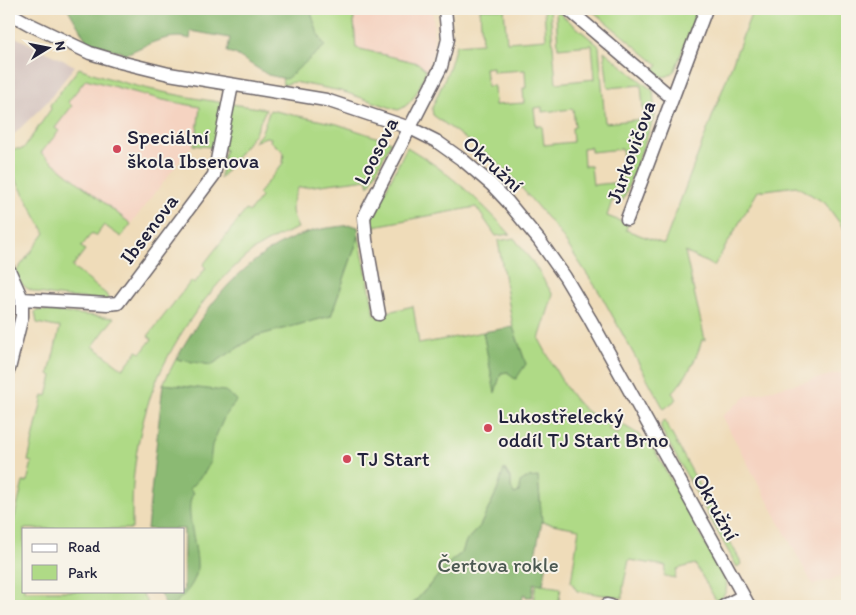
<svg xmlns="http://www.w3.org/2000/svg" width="856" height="615" font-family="Itim,sans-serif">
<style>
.built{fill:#f5d3c1}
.industrial{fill:#d1c0bc}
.green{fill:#afda86;stroke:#687e60;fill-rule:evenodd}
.forest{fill:#8bba73;stroke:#566e57}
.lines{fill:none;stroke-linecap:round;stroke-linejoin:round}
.minor-casing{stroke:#6a6367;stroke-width:15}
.minor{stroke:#fff;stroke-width:12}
.poi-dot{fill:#d1495b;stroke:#f7f3e8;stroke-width:2}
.labels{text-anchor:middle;stroke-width:4;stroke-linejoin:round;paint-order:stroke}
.poi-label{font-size:21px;fill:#22223b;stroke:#f7f3e8;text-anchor:start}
.street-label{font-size:21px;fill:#22223b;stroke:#f7f3e8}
.park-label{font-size:21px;fill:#4c5952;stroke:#f7f3e8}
</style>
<rect width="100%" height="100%" fill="#f7f3e8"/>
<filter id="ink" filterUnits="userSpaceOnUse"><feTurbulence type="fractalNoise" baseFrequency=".02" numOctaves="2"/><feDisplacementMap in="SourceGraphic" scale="10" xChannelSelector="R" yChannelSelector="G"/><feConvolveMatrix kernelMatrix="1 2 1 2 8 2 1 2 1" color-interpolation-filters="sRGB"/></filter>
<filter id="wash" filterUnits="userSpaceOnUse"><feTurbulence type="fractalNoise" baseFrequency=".0096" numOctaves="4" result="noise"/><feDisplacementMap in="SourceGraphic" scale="20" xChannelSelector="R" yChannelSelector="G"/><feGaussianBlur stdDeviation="1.12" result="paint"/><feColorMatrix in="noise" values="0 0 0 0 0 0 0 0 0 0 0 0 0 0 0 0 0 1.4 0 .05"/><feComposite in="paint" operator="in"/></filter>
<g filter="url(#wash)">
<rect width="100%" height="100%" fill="#efdcb9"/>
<path class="built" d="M353,9H433L434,42L433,55L426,70L418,63L356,48Z
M86,79L163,100L200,107L196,140L131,224L41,153L59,132L55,128L72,106L68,103Z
M847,371V575L813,585L722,416L747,396Z"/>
<path class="industrial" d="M9,34L75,66L47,102L9,139Z"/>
<path class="green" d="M275,9H353L356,48L418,63L426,70C421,85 413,105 398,110L341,91L294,82L283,85Z
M480,9H504L507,42L546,39L544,9H550L556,83L595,79L592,45L558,48L556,13L557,11L599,46L605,123L644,119L641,85L608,88L604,51L653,91L655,115L623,200L612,201L607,216L628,224L626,230L664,244L753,9H847V233L825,203L796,186L758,191L714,266L685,252L705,340H702C696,360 687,377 672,393L677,399L664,409L601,295L559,232L519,185L496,161L433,115L432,108L449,69L456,45L482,43ZM493,67V72L525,70L526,88H523L524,103L495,105L494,86H487L485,68ZM542,107V112L573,109L575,127L572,128L573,142L544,145L542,126H536L534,108ZM591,147V152L622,149L624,167L621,168L622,182L593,185L591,166H584L583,148Z
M590,9H698L675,70C668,79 661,78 653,71L658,65Z
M79,68C139,91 203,100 266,109L255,133L220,179L225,149L193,145L196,140L200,107L163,100L86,79L68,102L72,106L55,128L59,131L41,153L131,224L121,237L104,225L96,236L92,233L81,247L85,250L72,267L106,294L109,300C91,298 36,298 24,286C20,283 18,277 15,273L45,233L9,167V149H23L51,109L50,105Z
M270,110L337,124L391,142L369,186L367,179L298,188C290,206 290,210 298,228C283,234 267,241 254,250C216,279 180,329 160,373C148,397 138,437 135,464C132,486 132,507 132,529H24V591H141L149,606H9V559L11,550L9,549V541L23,482H27L32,462L28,461L43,395L47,396L52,376L49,374L60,327H56L37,323L35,312L39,310L114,318L93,346L123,369L137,351L141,353L152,339L148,336L191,281L194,284L206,268L203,265L246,210L249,212L261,197L258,194L283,163L284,152L270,141L271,138L266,137L254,142L261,134Z
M407,147C446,170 479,199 510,234L496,236L476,207L374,226L375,232L371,233L370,221Z
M359,236L375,315L413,306L419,344L483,332L495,391L501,373L508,372L512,377L526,364L513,327L498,241L514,238L534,264L553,295L539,339C553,364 569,402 594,416C601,420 607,415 613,420L608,429L617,435L623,425L638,434L655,451L726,582C728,591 724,596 717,602L695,564L677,569L675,578L664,576L666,566L629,560L623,587V598L577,591L571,582L579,529L542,522L538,477L520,482L519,492L514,494L511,487V479L505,469L497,491L480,526L466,541L462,553L452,560L411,606H170L184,591V529L191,449L210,390L163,384L176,359L211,365L256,336L331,316Z
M664,420L740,560L741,564L737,567L661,429V424Z
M536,584L561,588L558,606L533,602Z"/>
<path class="forest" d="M68,9H310L318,34L325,46L286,79L268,75L235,54L227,52L230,38L191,31L190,39C169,32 145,46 126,54L86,40Z
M351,225L358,227L359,236L331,316L256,336L211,365L176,359C206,305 248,251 309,232C322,228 337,227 351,225Z
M513,327L526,364L516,379L512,377L508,372L501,373L495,393L483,332Z
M163,384L225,391L237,400L224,418L212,445L210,463L205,472L189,489L194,493C181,508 202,554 196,575C192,588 181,598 172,606H166L159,591H184V529H147Z
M504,469L511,479V487L514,494L519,492L520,482L526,478L538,477L542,522L535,555L548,558L543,584L534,583L532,597H526L525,594H524L520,606H411L452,560L462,553L466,541L480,526L497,491Z"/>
</g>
<g filter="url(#ink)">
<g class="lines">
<defs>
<path id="minor" d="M568,9L672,98
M9,13L29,24L90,53L120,62L169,74L326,100L410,128L436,141L464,161L492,185L507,201L539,240L565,277L590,319L749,606
M627,219L706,9
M9,270L22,299V316L9,369
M22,299L107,304L118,303L214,175L232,85
M379,314L366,240L364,217L441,67L448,39L445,9
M607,605L611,606
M724,606L743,596"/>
</defs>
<use href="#minor" class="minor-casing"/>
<use href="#minor" class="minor"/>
</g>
</g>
<g class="poi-dot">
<circle cx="117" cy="149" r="5"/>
<circle cx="488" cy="428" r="5"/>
<circle cx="347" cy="459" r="5"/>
</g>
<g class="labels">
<g class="poi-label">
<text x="127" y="144">Speciální<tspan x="127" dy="24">škola Ibsenova</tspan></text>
<text x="498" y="423">Lukostřelecký<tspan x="498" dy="24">oddíl TJ Start Brno</tspan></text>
<text x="357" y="466">TJ Start</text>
</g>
<g class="street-label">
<text transform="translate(376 151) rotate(-63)" y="7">Loosova</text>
<text transform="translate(631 152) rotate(-70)" y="7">Jurkovičova</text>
<text transform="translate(493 164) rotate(42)" y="7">Okružní</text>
<text transform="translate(149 229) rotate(-53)" y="7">Ibsenova</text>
<text transform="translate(716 507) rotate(61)" y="7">Okružní</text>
</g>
<g class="park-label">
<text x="498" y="572">Čertova rokle</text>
</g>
</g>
<rect width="856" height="615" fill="none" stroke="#f7f3e8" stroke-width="30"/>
<rect x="22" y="528" width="162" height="65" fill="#f7f3e8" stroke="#a29fa3"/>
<rect x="32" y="544" width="25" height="8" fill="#ffffff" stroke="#a29fa3"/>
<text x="68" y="552" font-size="15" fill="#22223b">Road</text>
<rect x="32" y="565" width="25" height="15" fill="#afda86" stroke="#a29fa3"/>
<text x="68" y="578" font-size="15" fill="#22223b">Park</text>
<g transform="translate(48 48) rotate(80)" stroke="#f7f3e8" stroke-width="4" paint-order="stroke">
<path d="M0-4L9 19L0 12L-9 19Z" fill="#22223b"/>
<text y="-8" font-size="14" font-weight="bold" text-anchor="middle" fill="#22223b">N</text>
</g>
</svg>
